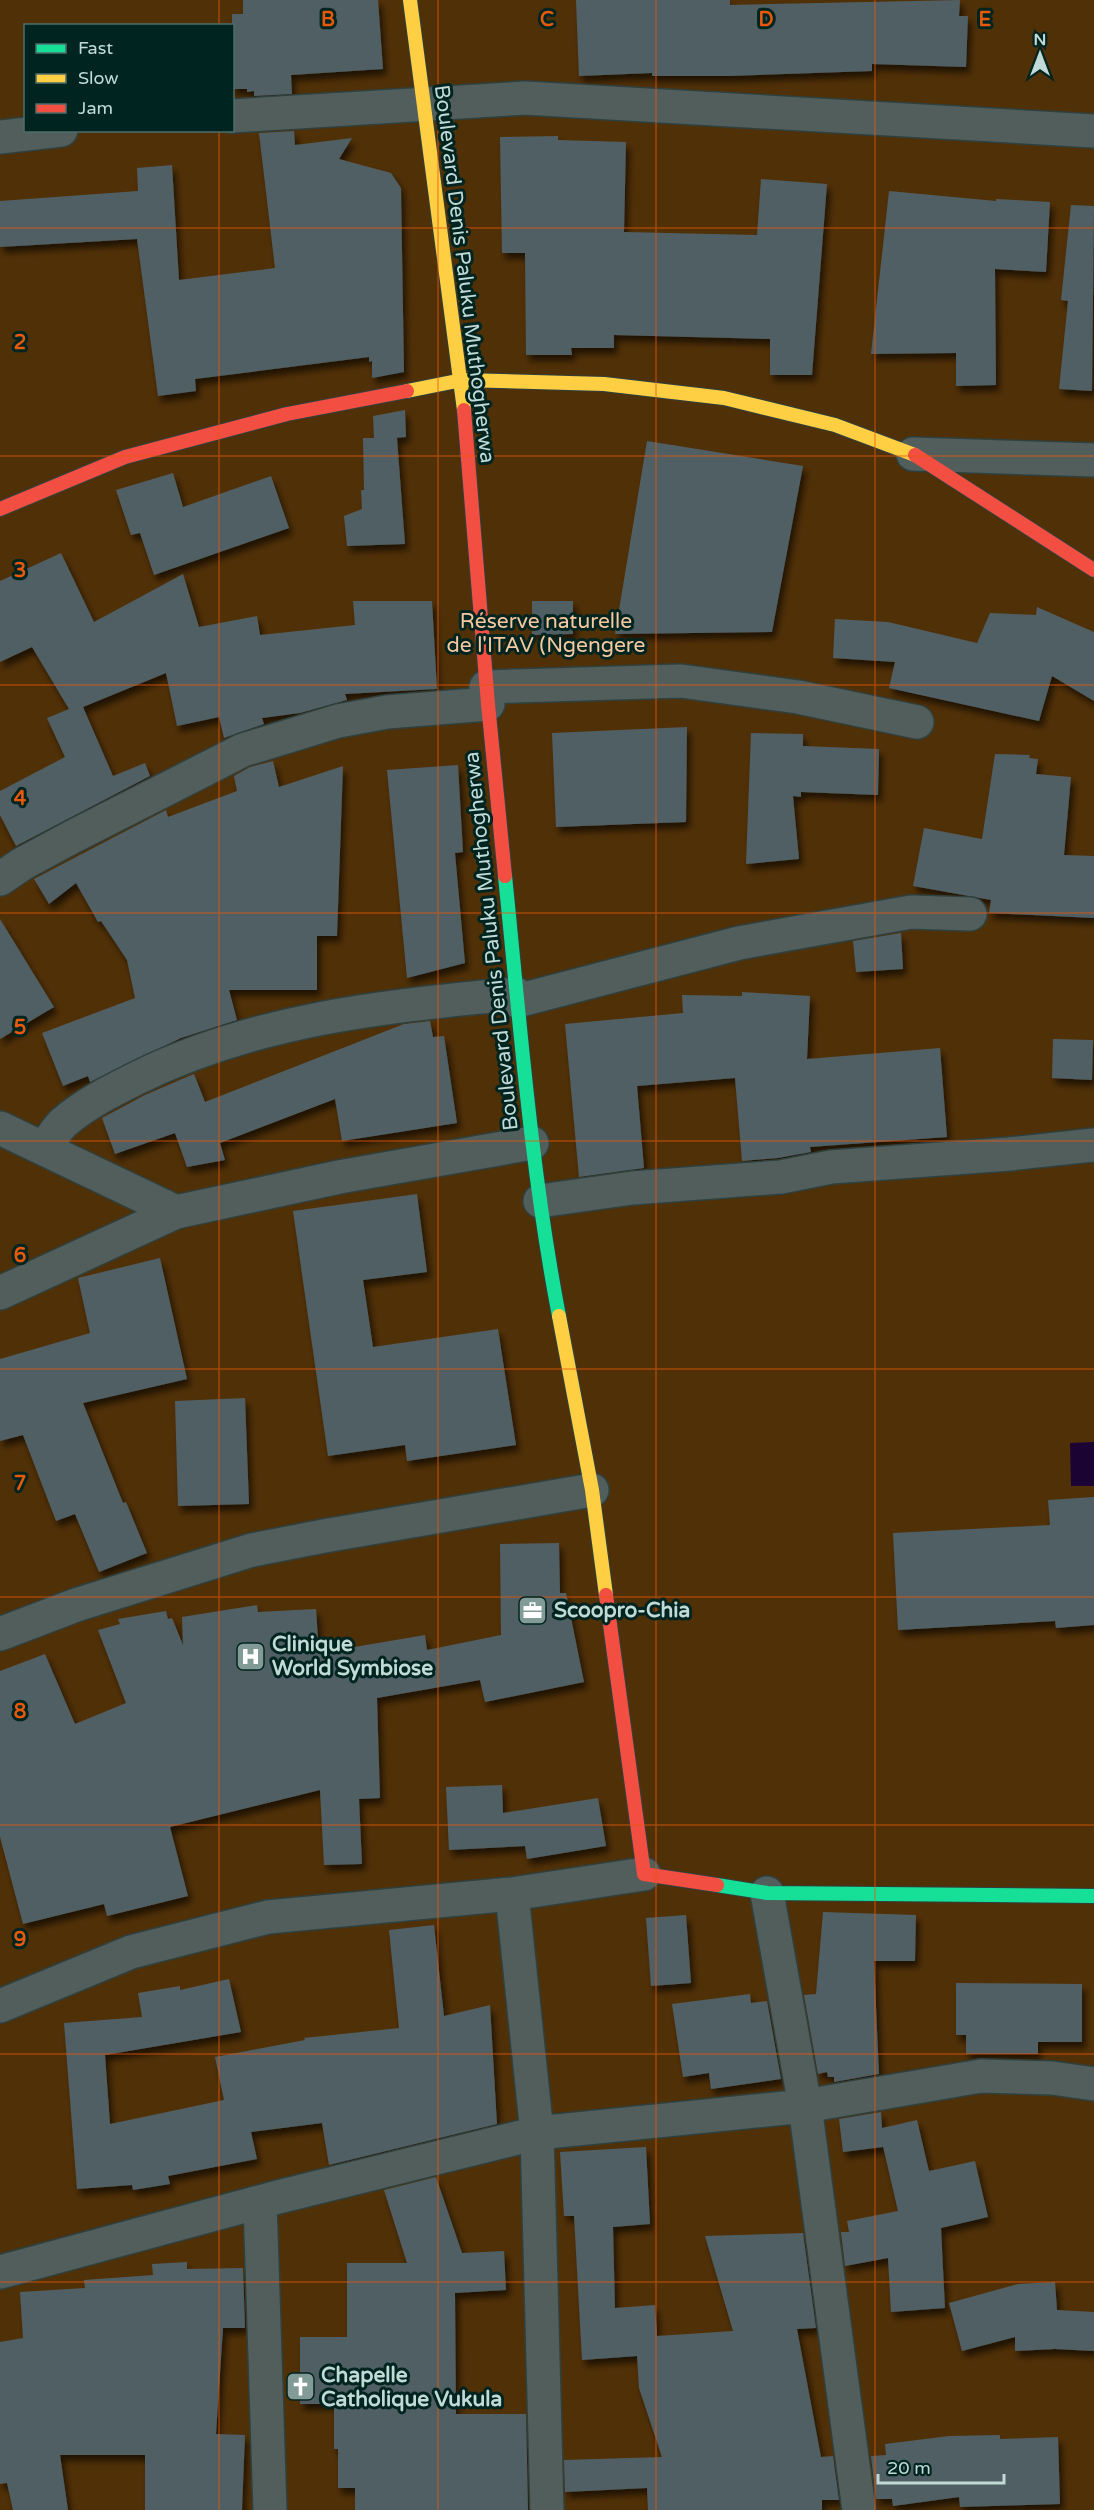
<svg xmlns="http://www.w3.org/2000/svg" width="1094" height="2510" font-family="'Varela Round',sans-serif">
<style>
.green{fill:#503007;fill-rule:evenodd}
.water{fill:#1b0333}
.building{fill:#505f64;filter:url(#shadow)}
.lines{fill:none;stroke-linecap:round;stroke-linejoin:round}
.street-casing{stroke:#2f413f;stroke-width:36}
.fast-casing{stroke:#2f413f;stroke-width:16}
.slow-casing{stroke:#2f413f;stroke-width:16}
.jam-casing{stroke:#2f413f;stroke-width:16}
.street{stroke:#525e5c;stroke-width:33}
.fast{stroke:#16e098;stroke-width:14}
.slow{stroke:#ffcf43;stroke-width:14}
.jam{stroke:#f24e42;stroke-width:14}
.grid{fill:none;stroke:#e8590c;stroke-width:1.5;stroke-opacity:0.55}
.labels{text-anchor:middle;stroke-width:6;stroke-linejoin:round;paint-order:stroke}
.street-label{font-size:21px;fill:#c1dad5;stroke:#002521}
.park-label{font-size:21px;fill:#f7c89f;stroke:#002521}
.poi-label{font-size:21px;font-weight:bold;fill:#c1dad5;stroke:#002521;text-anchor:start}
.grid-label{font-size:20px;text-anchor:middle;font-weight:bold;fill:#e8590c;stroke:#002521;stroke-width:6;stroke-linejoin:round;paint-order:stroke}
</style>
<defs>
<filter id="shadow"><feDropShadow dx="3.5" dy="6" stdDeviation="3" flood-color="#0009"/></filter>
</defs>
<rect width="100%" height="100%" fill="#112624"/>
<path class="green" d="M0,0H1094V2510H0ZM26,26H232V130H26Z"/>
<path class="water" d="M1094,1442V1486H1071L1070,1443Z"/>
<path class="building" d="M243,0H378L383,69L291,75L292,94L254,96V91L247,92V89H232V14H243Z
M576,0H730V5L960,0L959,16H968L966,67L872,64V71L730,76H652V73L579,76Z
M294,131L295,145L352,138L339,159L391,173L401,188L404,372L372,378V361L369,362V357L195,379L196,391L158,396L137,239L0,247V201L138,191L137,168L172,165L179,280L275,268L259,133Z
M558,136V140L626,142L624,232L757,235L761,179L827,184L812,375H770V339L614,335V348H571L572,355H526L525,253H502L500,137Z
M889,191L996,201V199L1050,202L1046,272L995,269L996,385L956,386V353L871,354Z
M1071,205L1094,206L1092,391L1059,389L1068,301L1061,300Z
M405,410L406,437L394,438H397L405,544L347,546L344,516L362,509L361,490H364L363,438H374L373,416Z
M647,441L803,466L772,632L615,634Z
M173,473L183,507L271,476L289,528L154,575L140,533L131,535L116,490Z
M61,553L94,622L183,574L199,627L257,616L260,635L355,625L353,601H432L437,689L345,694L347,700L300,713L262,718L264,724L224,738L219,717L177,726L166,673L83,707L113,776L145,763L150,776L16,846L0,815V791L65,757L47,718L69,709L32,647L0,662V581Z
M532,601H573V634L532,635Z
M1037,607L1094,632V701L1052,676L1039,721L889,688L895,662L833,658L835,619L888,622L977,643L990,613L1036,615Z
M687,727L686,822L556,827L552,733Z
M751,733L803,734V746L879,749L878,795L801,792V797L793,796L799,859L746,864Z
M995,754L1030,755L1029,758L1038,759L1036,774L1071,777L1064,855L1094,856V918L989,913L991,900L913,886L924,828L982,839Z
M273,761L279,787L343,766L337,936H317V990H229L237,1020L181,1038L90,1082L88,1076L63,1086L42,1033L135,998L127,960L101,921L98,922L76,883L49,904L34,879L166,810L168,817L237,791L234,776L250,767Z
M458,765L463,852L455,853L465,963L407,978L387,770Z
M0,919L54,1007L0,1039Z
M901,933L903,969L856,972L853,941Z
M742,992L810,996L807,1059L940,1048L947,1137L810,1147L811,1152L778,1158L742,1161L735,1078L637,1086L644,1168L579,1177L565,1024L683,1013L682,995L742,996Z
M430,1021L433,1037L444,1036L457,1123L342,1141L335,1099L220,1143L225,1160L187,1167L175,1133L115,1154L102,1118L145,1095L189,1076L194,1074L205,1102L404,1024Z
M1053,1039L1093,1040L1092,1080L1052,1078Z
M417,1194L427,1272L363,1280L373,1347L498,1329L516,1445L407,1461L405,1445L328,1456L293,1211Z
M160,1258L187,1379L83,1403L123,1503L126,1502L147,1553L99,1572L75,1514L56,1521L23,1435L0,1441V1359L90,1333L78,1278Z
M245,1398L249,1504L178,1506L175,1401Z
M1094,1497V1625L1056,1628L1055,1621L898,1630L893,1533L1050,1525L1048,1500Z
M559,1543L560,1593H566L584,1682L485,1702L480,1680L377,1698L380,1798L359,1799L362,1864L324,1865L320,1790L170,1827L188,1896L107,1916L104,1904L23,1924L0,1837V1671L45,1654L75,1724L126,1703L98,1630L120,1624L118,1619L166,1611L168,1619L172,1618L183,1645L182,1617L257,1605L258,1612L316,1609L319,1653L425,1635L427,1650L501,1635L500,1544Z
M502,1785L503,1813L598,1798L606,1846L527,1859L525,1846L449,1850L446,1787Z
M823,1912L916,1915L915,1961H874L879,2074L834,2082V2077H828L827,2072L818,2074L804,1995L816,1994Z
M686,1915L691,1983L651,1986L646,1918Z
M434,1925L444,2016L490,2005L497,2124L329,2165L322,2123L251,2132L257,2159L168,2176L170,2184L133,2190L132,2185L77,2189L64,2023L142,2017L138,1993L180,1986V1990L229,1979L241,2032L105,2055L110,2124L224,2100L215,2057L305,2040L304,2038L399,2028L389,1930Z
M956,1983L1082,1984V2042H1038V2054H966V2035H956Z
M750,1994L751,2003L767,2001L781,2079L711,2089L709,2073L683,2077L672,2004Z
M881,2112L882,2128L917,2120L929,2171L975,2161L988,2217L941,2228L945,2308L891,2312L888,2258L845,2266L841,2232H849L847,2221L898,2211L882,2142L883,2147L843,2152L839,2119Z
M646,2147L650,2224L613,2227L615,2308L655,2305L657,2336L733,2331L705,2236L803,2233L816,2328L797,2329L821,2457L833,2456L839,2500H822V2510H648L647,2488L565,2492L564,2460L662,2457L639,2388L637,2356L582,2360L574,2216H564L560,2152Z
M436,2177L462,2253L504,2251L506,2290L455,2293L456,2414H526L528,2510H355V2488H338V2449H334V2404H300V2337H347V2263H407L384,2190Z
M187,2262V2269L243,2268L245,2328H223L216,2434L245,2435L242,2510H145V2455H60L68,2510H13L7,2483L0,2484V2342L23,2338L20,2292L85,2288L84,2280L153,2275L152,2264Z
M1055,2282L1057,2310L1094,2312V2351L1055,2349L1015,2351V2337L962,2351L949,2303L1018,2284Z
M1000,2435V2439L1058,2437L1060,2504L960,2507L959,2497L893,2506L892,2499H876L871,2456L886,2455L885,2444L949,2436Z"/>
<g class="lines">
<defs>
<path id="street" d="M232,116L525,98L1094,131
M0,137L61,130
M913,454L1094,460
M486,687L681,681L798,697L917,722
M0,879L22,864L72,837L243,750L338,721L387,712L488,704
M517,1001L739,943L911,912L970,914
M0,1128L176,1212
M44,1149C50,1140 56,1130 63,1123C85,1104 111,1091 137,1078C254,1020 387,1005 516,994
M540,1201L632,1188L781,1177L831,1167L1009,1154L1094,1145
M0,1293L176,1212L339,1177L532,1143
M0,1634L76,1605L252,1550L324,1536L592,1490
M767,1893L805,2106L859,2510
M512,1894L537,2133L547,2510
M0,2006L131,1952L268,1917L512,1894L644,1874
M260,2202L270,2510
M0,2272L278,2197L537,2133L805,2106L981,2076L1052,2078L1094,2084"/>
<path id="fast" d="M505,876C520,1023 531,1171 559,1316
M717,1885L767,1893L1094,1896"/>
<path id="slow" d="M410,0L464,410
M407,391L462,380L604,384L724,398L835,425L915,455
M559,1316L592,1490L606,1595"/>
<path id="jam" d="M464,410L488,704L505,876
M915,455L1094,570
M0,509L125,457L287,414L407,391
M606,1595L644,1874L717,1885"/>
</defs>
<use href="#street" class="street-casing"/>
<use href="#fast" class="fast-casing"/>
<use href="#slow" class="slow-casing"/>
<use href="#jam" class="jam-casing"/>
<use href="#street" class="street"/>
<use href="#fast" class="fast"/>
<use href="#slow" class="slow"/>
<use href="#jam" class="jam"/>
</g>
<path class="grid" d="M219,0V26M438,0V2510M656,0V2510M875,0V2510M219,130V2510M0,228H1094M0,456H1094M0,685H1094M0,913H1094M0,1141H1094M0,1369H1094M0,1597H1094M0,1825H1094M0,2054H1094M0,2282H1094"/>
<defs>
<symbol id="office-square" viewBox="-11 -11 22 22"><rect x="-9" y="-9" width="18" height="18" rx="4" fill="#839b97" stroke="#002521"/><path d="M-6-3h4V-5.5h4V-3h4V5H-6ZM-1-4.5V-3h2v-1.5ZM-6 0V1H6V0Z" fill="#fff"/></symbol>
<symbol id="hospital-square" viewBox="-11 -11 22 22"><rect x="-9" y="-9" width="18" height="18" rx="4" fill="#839b97" stroke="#002521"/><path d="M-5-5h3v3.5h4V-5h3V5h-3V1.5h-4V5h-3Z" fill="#fff"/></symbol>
<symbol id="church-square" viewBox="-11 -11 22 22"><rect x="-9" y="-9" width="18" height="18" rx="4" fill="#839b97" stroke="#002521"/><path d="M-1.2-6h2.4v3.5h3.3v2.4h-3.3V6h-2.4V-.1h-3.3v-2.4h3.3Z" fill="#fff"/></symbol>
</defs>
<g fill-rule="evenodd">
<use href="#office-square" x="516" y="1594" width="33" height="33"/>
<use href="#hospital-square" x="234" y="1640" width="33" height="33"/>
<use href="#church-square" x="284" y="2370" width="33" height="33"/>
</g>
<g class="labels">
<g class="street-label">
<text transform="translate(465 274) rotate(83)" y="7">Boulevard Denis Paluku Muthogherwa</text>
<text transform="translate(491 941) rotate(-96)" y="7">Boulevard Denis Paluku Muthogherwa</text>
</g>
<g class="park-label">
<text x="546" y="628">Réserve naturelle<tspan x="546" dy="24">de l'ITAV (Ngengere</tspan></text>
</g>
<g class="poi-label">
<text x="554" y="1617">Scoopro-Chia</text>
<text x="272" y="1651">Clinique<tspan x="272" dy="24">World Symbiose</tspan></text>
<text x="321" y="2382">Chapelle<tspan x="321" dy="24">Catholique Vukula</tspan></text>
</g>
</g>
<g class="grid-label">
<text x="328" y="26">B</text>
<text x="547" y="26">C</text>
<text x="766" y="26">D</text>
<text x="985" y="26">E</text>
<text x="20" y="349">2</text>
<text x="20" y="577">3</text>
<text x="20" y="805">4</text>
<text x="20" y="1034">5</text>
<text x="20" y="1262">6</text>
<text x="20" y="1490">7</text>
<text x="20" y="1718">8</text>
<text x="20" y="1946">9</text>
</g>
<rect x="24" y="24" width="210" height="108" fill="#002521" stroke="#4d6d69" stroke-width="1.5"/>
<rect x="36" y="44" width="30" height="9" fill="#16e098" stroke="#4d6d69" stroke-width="1.5"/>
<text x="78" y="54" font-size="18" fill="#c1dad5">Fast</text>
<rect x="36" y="74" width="30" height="9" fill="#ffcf43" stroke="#4d6d69" stroke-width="1.5"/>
<text x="78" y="84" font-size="18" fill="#c1dad5">Slow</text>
<rect x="36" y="104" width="30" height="9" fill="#f24e42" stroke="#4d6d69" stroke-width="1.5"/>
<text x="78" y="114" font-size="18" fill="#c1dad5">Jam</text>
<g transform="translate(1040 54)" stroke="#002521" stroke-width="4.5" paint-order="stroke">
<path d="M0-4.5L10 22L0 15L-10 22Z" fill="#c1dad5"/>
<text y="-9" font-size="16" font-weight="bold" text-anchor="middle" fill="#c1dad5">N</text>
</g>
<path d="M878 2474v9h126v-9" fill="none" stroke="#c1dad5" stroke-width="3"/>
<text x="887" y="2474" font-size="18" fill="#c1dad5" stroke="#002521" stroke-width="4.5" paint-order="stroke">20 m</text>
</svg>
